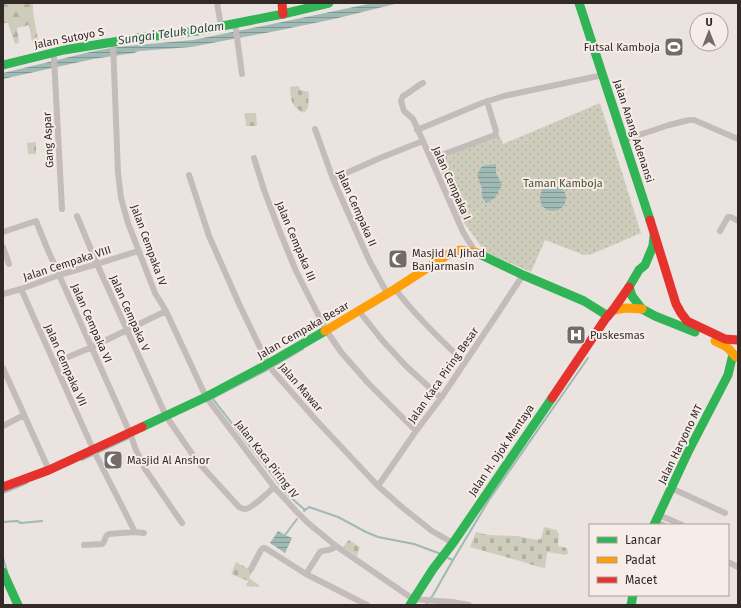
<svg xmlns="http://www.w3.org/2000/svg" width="741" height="608" font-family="'Fira Sans',sans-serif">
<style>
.forest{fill:url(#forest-firs)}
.cemetery{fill:url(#cemetery-stones)}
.park{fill:url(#park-dots)}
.water{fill:url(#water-rules)}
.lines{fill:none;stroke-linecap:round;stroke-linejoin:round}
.stream{stroke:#9fbab5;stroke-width:2}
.street{stroke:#c3bcba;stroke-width:6}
.fast{stroke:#30b455;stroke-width:9}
.slow{stroke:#ff9f0a;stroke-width:9}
.jam{stroke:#e5322d;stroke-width:9}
.labels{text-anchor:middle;stroke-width:4;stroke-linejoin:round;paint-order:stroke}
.street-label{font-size:11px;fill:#332a28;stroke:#f7ede8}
.poi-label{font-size:11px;fill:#332a28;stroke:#f7ede8;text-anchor:start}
.park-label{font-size:11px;fill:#494e30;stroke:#f7ede8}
.water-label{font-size:12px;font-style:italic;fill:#244f4a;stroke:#f7ede8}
</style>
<defs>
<pattern id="forest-firs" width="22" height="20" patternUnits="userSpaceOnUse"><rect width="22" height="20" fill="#cecdbc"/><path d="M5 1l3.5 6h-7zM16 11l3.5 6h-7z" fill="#b1b0a2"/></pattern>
<pattern id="cemetery-stones" width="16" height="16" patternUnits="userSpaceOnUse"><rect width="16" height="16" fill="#cecdbc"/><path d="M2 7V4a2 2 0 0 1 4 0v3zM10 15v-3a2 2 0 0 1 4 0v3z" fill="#b1b0a2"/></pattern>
<pattern id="park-dots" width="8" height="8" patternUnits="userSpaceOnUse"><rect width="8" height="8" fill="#cecdbc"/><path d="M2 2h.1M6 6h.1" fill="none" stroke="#b1b0a2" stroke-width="1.8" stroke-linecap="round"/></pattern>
<pattern id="water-rules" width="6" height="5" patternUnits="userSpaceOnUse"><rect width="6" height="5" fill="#9fbab5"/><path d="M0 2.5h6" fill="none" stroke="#829793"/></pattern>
</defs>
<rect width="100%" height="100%" fill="#eae3e0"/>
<path class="forest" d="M3,3H33V12L38,40L32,42L29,25L17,28L19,43L15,44L8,23H3Z"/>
<path class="cemetery" d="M299,86L300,90L309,92L308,108L304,113C291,106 291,101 290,87Z
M245,113H256L257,126H246Z
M36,142V154H28L27,143Z
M544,527L557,530V532L559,533L558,546L567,548L568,553L566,555L547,552L545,568L539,567L520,561L470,547L476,532C491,537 502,535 517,536C525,537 533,541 541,539Z
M349,540L360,547L357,556L343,547Z
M236,562L252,571L249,578L259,585V587L246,586L248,581L231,574Z"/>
<path class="park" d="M600,103L641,233L592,254L584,255L545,240L531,272L485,252L460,217L436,159L499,134L503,144Z"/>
<path class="water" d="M373,3H399L334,19L271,32L238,38L191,47L139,51L134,53L93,59L3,79V73L90,52L116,47L193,40L282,22Z
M496,164V173L502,185L495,198L486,203L482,197V189L477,175L482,166Z
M540 198a13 13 0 1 1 26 0a13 13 0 1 1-26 0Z
M278,531L285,535L292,538L285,553L270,543Z"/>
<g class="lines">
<path class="stream" d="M213,399L288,495L305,510
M209,400L267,370L303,349
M82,460L129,438
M3,493L27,483
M304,511L309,507L338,517L366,532L378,537L414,544L441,554
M3,522L17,521L21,523L42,521
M285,535L297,519
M3,558L7,571
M448,558L453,560
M426,605L433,595L453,560L489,500L588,358"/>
<path class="street" d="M217,3L221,26
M235,23L242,74
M113,42L118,173L121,198L128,223L155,293L166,311L206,397L274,487L296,511L308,523L336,546L413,599L452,602L469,605
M54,52V58L62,209
M423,83C415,87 410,93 403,96L401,101L404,111L413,119L423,141L463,232L476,253
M315,129L333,179L356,231L369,260L387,293
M417,130L482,103L504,96L603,75
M624,140L669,125L689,120H694L738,139
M254,158L264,190L280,232L296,271L326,330L341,352L368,383L416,431
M431,159L495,135L496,131L487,101
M189,175L209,236L240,306L268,364L273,371L316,420L378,486L403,508L432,531L453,543
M333,179L380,158L423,141
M77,216L97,264L166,416L197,461L239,507C241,508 242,509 245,509C251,509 269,492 274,487
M720,231L728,217H731L738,221
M3,232L36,221L47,248L130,433L136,450L145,469L182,523
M3,247L9,264
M21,289L93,449L135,532L144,533
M395,289C416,316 440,339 464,362
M3,294L21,289L59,275L97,264L138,251
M359,311L382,340L406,366L441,398
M54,363L92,347L166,311
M3,368L49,470
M3,426L24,415
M378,486L416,431L441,398L496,316L523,275
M671,488L725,513
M659,515L682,525
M656,522L663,525
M84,545L102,544C106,541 104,536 109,534L135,532
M728,562L738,567
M251,569L261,550L263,548H265L306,574L367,605
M306,574L320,552C326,548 329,553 336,546"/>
<path class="fast" d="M579,3L650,220
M3,65L64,50L138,38L197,31L283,14L329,3
M654,236L653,246L645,265L639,270L629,287L632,296L642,309L655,316L695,332
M477,253L523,275L584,301L608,316
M142,427L206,397L268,364L325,331
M654,525L688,452L728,375L733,354
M3,572L18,605
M410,605L433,569L453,543L552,398
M631,605L633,595"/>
<path class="slow" d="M613,310L626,308L642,309
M325,331L395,289L452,252L460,250L477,253
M715,341L727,347L736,357H738"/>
<path class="jam" d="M282,3L283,14
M650,220L676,304L681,313L687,321L725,339L738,340
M552,398L606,318L613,310L629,287
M3,487L49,470L142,427"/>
</g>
<defs>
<symbol id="stadium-square" viewBox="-11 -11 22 22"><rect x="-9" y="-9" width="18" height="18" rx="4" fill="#736b68" stroke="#f7ede8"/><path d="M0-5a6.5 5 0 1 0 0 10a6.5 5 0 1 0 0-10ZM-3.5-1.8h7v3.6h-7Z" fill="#fff"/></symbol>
<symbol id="mosque-square" viewBox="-11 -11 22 22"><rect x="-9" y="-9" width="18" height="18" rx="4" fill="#736b68" stroke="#f7ede8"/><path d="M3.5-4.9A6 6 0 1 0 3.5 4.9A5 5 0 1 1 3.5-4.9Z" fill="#fff"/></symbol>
<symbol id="hospital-square" viewBox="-11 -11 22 22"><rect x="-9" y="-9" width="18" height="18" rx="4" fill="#736b68" stroke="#f7ede8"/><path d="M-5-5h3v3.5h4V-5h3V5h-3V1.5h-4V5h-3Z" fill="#fff"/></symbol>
</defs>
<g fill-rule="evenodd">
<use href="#stadium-square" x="663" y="36" width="22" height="22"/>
<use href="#mosque-square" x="387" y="248" width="22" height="22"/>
<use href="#hospital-square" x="565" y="324" width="22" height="22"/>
<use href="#mosque-square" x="102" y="449" width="22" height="22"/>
</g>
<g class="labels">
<g class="street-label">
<text transform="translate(69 38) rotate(-11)" y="4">Jalan Sutoyo S</text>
<text transform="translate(634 131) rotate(72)" y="4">Jalan Anang Adenansi</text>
<text transform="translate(48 140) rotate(-93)" y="4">Gang Aspar</text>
<text transform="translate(452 183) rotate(66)" y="4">Jalan Cempaka I</text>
<text transform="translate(357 208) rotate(66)" y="4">Jalan Cempaka II</text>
<text transform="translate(296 241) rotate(67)" y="4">Jalan Cempaka III</text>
<text transform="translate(149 245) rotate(70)" y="4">Jalan Cempaka IV</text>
<text transform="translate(67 263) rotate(-18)" y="4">Jalan Cempaka VIII</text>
<text transform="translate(130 313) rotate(66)" y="4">Jalan Cempaka V</text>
<text transform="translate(92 323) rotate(66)" y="4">Jalan Cempaka VI</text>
<text transform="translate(303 330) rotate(-30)" y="4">Jalan Cempaka Besar</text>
<text transform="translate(66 365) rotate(66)" y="4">Jalan Cempaka VII</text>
<text transform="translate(443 375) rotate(-55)" y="4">Jalan Kaca Piring Besar</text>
<text transform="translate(301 387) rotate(49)" y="4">Jalan Mawar</text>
<text transform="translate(680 444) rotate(-64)" y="4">Jalan Haryono MT</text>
<text transform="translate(501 450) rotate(-56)" y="4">Jalan H. Djok Mentaya</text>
<text transform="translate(267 459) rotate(52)" y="4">Jalan Kaca Piring IV</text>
</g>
<g class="poi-label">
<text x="660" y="51" text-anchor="end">Futsal Kamboja</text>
<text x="412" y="257">Masjid Al Jihad<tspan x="412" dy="13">Banjarmasin</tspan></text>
<text x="590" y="339">Puskesmas</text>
<text x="127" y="464">Masjid Al Anshor</text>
</g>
<g class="park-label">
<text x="563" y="187">Taman Kamboja</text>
</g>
<g class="water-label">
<text transform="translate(171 33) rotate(-8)" y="4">Sungai Teluk Dalam</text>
</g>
</g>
<rect width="741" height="608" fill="none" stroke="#332a28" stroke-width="8"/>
<rect x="589" y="524" width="140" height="72" fill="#f7ede8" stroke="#a99f9b"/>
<rect x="597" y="537" width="20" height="6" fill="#30b455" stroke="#a99f9b"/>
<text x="625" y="544" font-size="12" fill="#332a28">Lancar</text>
<rect x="597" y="557" width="20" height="6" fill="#ff9f0a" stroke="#a99f9b"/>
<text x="625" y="564" font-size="12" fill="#332a28">Padat</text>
<rect x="597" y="577" width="20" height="6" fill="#e5322d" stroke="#a99f9b"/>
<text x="625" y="584" font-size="12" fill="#332a28">Macet</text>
<g transform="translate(709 32)"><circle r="19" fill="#f7ede8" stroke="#a99f9b"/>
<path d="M0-3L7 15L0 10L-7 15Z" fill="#736b68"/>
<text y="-6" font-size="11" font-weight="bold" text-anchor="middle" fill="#332a28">U</text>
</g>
</svg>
